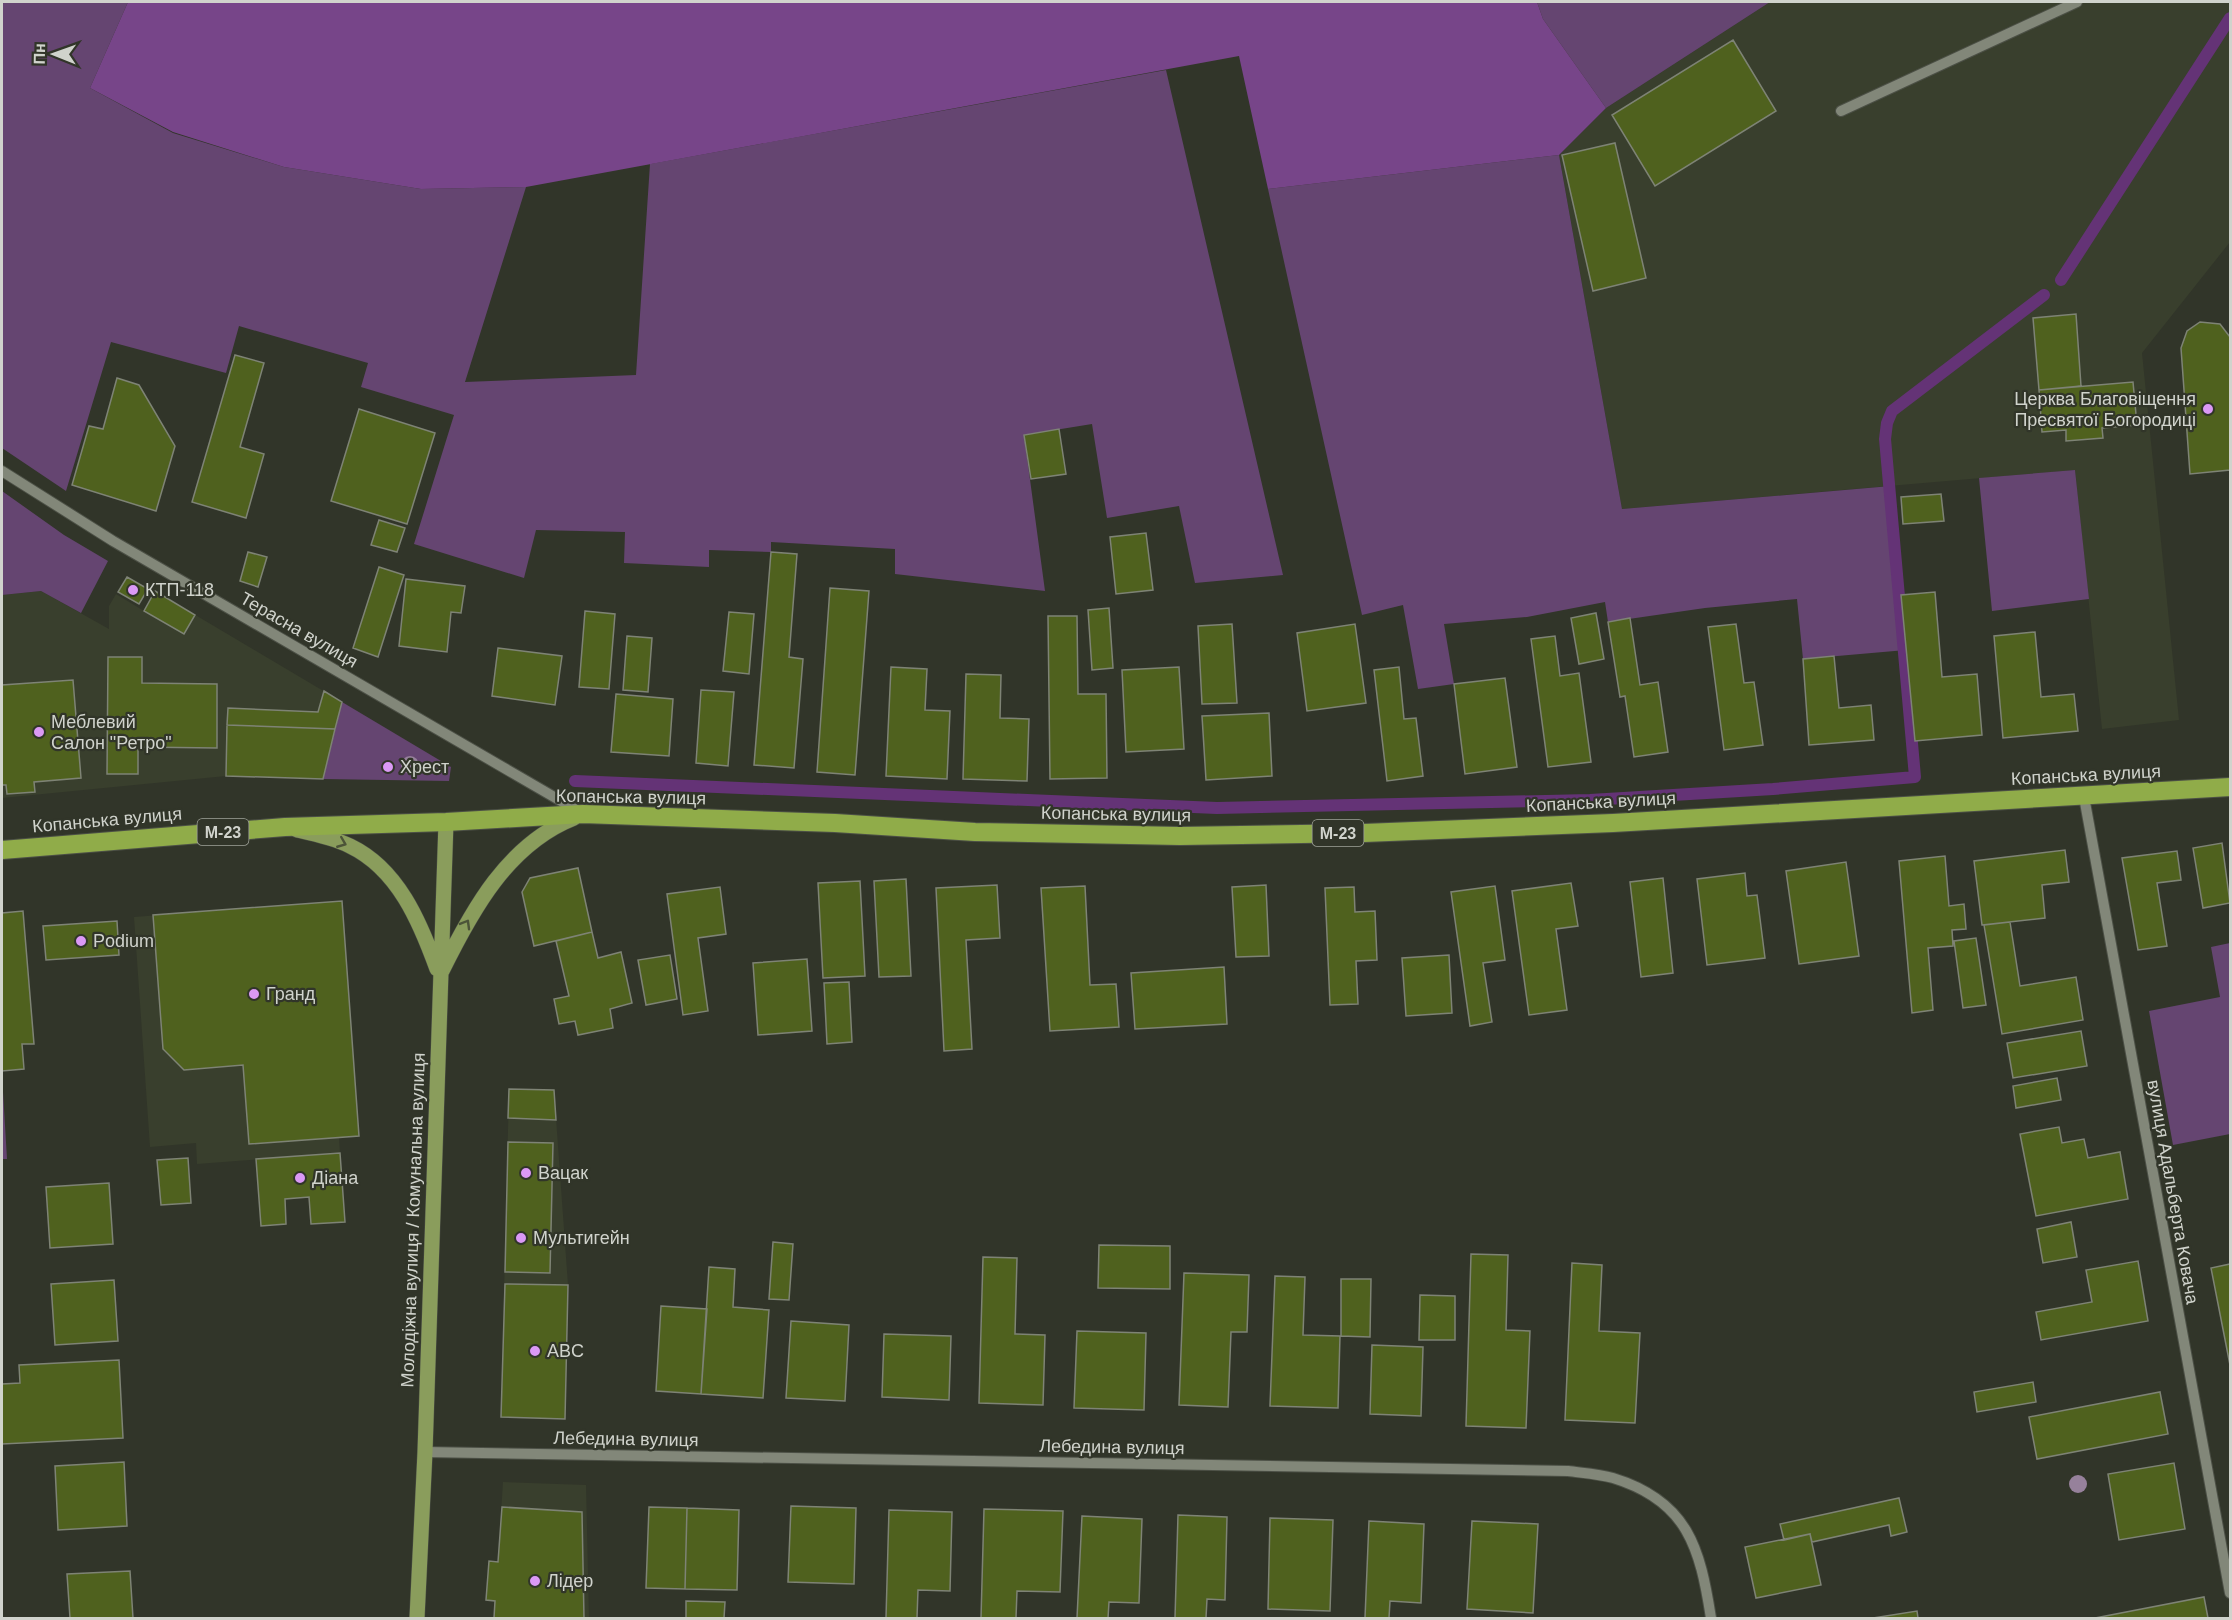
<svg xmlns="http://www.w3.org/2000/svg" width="2232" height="1620" font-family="Arial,sans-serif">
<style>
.built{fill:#393f2d}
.green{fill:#654571}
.forest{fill:#774589}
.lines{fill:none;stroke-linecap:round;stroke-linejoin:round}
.stream{stroke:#643376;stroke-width:12}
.building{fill:#4f611e;stroke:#7e8375;stroke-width:1.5}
.minor-casing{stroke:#4c5046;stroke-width:12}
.major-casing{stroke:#4c5046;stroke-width:16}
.highway-casing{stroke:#4c5046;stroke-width:20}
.minor{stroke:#828779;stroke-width:10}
.major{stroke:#8a9d5c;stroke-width:15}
.highway{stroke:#90ac49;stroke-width:18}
.tree{fill:#96819b}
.oneway{stroke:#4c5438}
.poi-dot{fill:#db99f5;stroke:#313529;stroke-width:2}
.labels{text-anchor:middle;stroke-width:4.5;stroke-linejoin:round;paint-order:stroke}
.shield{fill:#313529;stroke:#a0a49b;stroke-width:1.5}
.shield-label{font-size:16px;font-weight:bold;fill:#d0d3cc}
.poi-label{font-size:18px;fill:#d0d3cc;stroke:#313529;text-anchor:start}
.street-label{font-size:18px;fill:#d0d3cc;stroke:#313529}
</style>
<rect width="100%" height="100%" fill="#313529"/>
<path class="built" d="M1770,2H2230V242L2142,353L2179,720L2102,729L2075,470L1622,509L1559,155L1606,108Z
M41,591L109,629V606L116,594L144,611L155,591L342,702L323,779L226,776L2,798V595Z
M342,901L359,1136L339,1137L340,1153L197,1164L196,1143L150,1147L134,917Z
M509,1089L554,1090L568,1285L565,1419L501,1417Z
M503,1482L586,1485L589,1618H494L495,1601L486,1600L489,1561H498Z"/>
<path class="green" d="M2,2H128L90,88L173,133L284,167L421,189L526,187L465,382L636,375L650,164L1166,70L1283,575L1195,583L1179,506L1107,518L1092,424L1024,435L1045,591L895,574V549L771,542V552L709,550V567L624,563L625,532L536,530L524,578L414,544L454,415L361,387L368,363L239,326L226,373L111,342L66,491L2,448Z
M1537,2H1770L1606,108L1543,19Z
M1559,155L1622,509L1891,486L1906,650L1803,659L1797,599L1705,608L1608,622L1605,602L1527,617L1444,624L1454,684L1418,689L1403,605L1362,615L1268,189Z
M2075,470L2089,599L1992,611L1979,478Z
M2,491L64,535L108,561L81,613L41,591L2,595Z
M342,702L451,767L449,781L323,779Z
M2230,943V1134L2173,1145L2149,1011L2220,997L2211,947Z
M2,1075L7,1159H2Z"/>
<path class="forest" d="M128,2H1537L1543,19L1606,108L1559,155L1268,189L1239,56L526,187L421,189L284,167L173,132L90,88Z"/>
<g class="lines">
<path class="stream" d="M2061,280L2230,18
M575,781L1217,808L1590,800L1773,789L1915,777L1885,439L1887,423L1892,411L2044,295"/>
</g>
<path class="building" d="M1733,40L1776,111L1655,186L1612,115Z
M1615,143L1646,278L1593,291L1562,155Z
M2076,314L2081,386L2039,390L2033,318Z
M2200,322L2220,324L2230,337V470L2190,474L2181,348L2187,331Z
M235,355L264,363L240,447L264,454L246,518L192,502Z
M117,378L139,385L175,446L156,511L72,485L89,426L103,429Z
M2133,382L2137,425L2102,428L2103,438L2066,441V430L2042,432L2039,390Z
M359,409L435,433L407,524L331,501Z
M1059,429L1066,474L1031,479L1024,435Z
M1941,494L1944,521L1903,524L1901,497Z
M379,520L405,528L397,552L371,545Z
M1146,533L1153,590L1116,594L1110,537Z
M248,552L267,557L258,587L240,581Z
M771,552L797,554L789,657L803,659L794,768L754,765Z
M379,567L404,575L378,657L353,648Z
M127,577L148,589L139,604L118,592Z
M406,579L465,586L461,613L451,612L447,652L399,646Z
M830,588L869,591L855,775L817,772Z
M155,591L195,615L184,634L144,611Z
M1935,592L1942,677L1977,674L1982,735L1915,741L1901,595Z
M1109,608L1113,668L1092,670L1088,610Z
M585,611L615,614L609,689L579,687Z
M729,612L754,614L749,674L723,671Z
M1596,613L1604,659L1579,664L1571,618Z
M1048,616H1077L1078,694H1106L1107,778L1050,779Z
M1630,618L1640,685L1658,682L1668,752L1634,757L1625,696L1620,697L1608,622Z
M1232,624L1237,703L1202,704L1198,626Z
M1355,624L1366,703L1307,711L1297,633Z
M1736,624L1744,683L1754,682L1763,745L1724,750L1708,627Z
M2035,632L2041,697L2074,694L2078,731L2003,738L1994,636Z
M627,636L652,638L648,692L623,690Z
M1555,636L1560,676L1579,673L1591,762L1548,767L1531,639Z
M498,648L562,656L555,705L492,696Z
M1834,656L1839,708L1871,705L1874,740L1809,745L1803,659Z
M108,657H142V683L217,684V748L138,747V774H107Z
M891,667L927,669L925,710L950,711L947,779L886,776Z
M1179,667L1184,749L1126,752L1122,670Z
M1399,667L1404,719L1416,718L1423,776L1387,781L1374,670Z
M966,674L1001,675L1000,718L1029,719L1027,781L963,779Z
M1505,678L1517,767L1465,774L1454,684Z
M73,680L81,778L34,782L35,792L7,794L6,785H2V685Z
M701,690L734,692L728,766L696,763Z
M324,691L342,702L335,729L227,725L228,708L318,712Z
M616,694L673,699L669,756L611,752Z
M1269,713L1272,776L1206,780L1202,716Z
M227,725L335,729L323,779L226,776Z
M2222,843L2230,903L2203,908L2193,848Z
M2065,850L2069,882L2042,885L2045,918L1982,925L1974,861Z
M2177,851L2181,880L2157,883L2167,946L2138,950L2122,858Z
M1945,856L1949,906L1964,904L1966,929L1952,930L1953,946L1928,948L1933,1010L1912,1013L1899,861Z
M1846,862L1859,956L1799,964L1786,871Z
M578,868L592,932L534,946L522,892L530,878Z
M1745,873L1747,896L1757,895L1765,958L1707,965L1697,879Z
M1663,878L1673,973L1641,977L1630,882Z
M906,879L911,976L879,977L874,881Z
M860,881L865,976L823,978L818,883Z
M1571,883L1578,926L1556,929L1567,1010L1529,1015L1512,891Z
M997,885L1000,938L966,940L972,1049L944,1051L936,888Z
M1266,885L1269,956L1236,957L1232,887Z
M1085,886L1090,985L1116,984L1119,1027L1050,1031L1041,888Z
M1495,886L1505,960L1483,963L1492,1022L1470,1026L1451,892Z
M720,887L726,934L698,938L708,1011L683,1015L667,894Z
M1354,887L1355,912L1375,911L1377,960L1356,961L1358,1004L1330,1005L1325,888Z
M342,901L359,1136L249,1144L243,1065L184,1070L163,1049L153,915Z
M23,911L34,1044H22L24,1069L2,1071V913Z
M117,921L119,955L46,960L43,926Z
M2010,922L2020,986L2076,977L2083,1020L2002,1034L1984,925Z
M592,932L598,958L621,952L632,1003L610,1009L613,1028L578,1035L575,1021L559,1024L554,999L569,996L556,941Z
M1976,938L1986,1005L1963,1008L1954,941Z
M670,955L677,999L646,1005L638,960Z
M1449,955L1452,1013L1406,1016L1402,958Z
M807,959L812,1031L758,1035L753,963Z
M1224,967L1227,1024L1135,1029L1131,973Z
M849,982L852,1042L827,1044L824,983Z
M2081,1031L2087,1066L2013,1078L2007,1043Z
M2057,1078L2061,1100L2016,1108L2013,1086Z
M509,1089L554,1090L556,1120L508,1118Z
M2059,1127L2062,1143L2084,1139L2088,1158L2120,1152L2128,1199L2036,1216L2020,1134Z
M508,1142L553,1143L550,1273L505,1272Z
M340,1153L345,1222L311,1224L309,1197L285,1199L286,1224L261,1226L256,1159Z
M188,1158L191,1203L161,1205L157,1160Z
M109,1183L113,1244L50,1248L46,1187Z
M2071,1222L2077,1257L2043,1263L2037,1229Z
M773,1242L793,1244L789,1300L769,1299Z
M1099,1245L1170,1246V1289L1098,1288Z
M1471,1254L1508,1255L1506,1330L1530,1331L1526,1428L1466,1426Z
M983,1257L1017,1258L1015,1334L1045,1335L1043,1405L979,1403Z
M2138,1261L2148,1321L2041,1340L2036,1312L2092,1302L2086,1270Z
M1572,1263L1602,1265L1599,1331L1640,1333L1635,1423L1565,1420Z
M2230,1264V1365L2211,1268Z
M709,1267L735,1269L733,1307L769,1310L763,1398L701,1394Z
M1184,1273L1249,1275L1247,1332H1231L1228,1407L1179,1405Z
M1275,1276L1305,1277L1303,1335L1340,1336L1338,1408L1270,1406Z
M1341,1279H1371L1370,1337L1341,1336Z
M114,1280L118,1341L55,1345L51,1284Z
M505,1284L568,1285L565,1419L501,1417Z
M1420,1295L1455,1296V1340H1419Z
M661,1306L707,1309L701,1394L656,1391Z
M791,1321L849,1325L845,1401L786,1398Z
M1077,1331L1146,1333L1144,1410L1074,1408Z
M884,1334L951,1336L949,1400L882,1397Z
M1372,1345L1423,1347L1421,1416L1370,1414Z
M119,1360L123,1438L2,1444V1384L20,1383L19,1365Z
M2033,1382L2036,1402L1977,1412L1974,1392Z
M2160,1392L2168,1434L2037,1459L2029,1417Z
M124,1462L127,1526L58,1530L55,1466Z
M2174,1463L2185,1529L2119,1540L2108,1474Z
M1899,1498L1907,1532L1891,1536L1889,1525L1812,1542L1810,1534L1784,1540L1780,1524Z
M791,1506L856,1508L854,1584L788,1582Z
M502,1507L582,1512L584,1618H494L495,1601L486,1600L489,1561L498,1562Z
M649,1507L687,1508L685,1589L646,1588Z
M687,1508L739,1510L737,1590L685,1589Z
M984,1509L1063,1511L1060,1592L1017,1591L1016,1618H981Z
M889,1510L952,1512L950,1591L918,1590L917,1618H886Z
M1178,1515L1227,1517L1225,1600L1207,1599L1206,1618H1175Z
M1082,1516L1142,1519L1139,1603L1109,1602L1108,1618H1077Z
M1270,1518L1333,1520L1330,1611L1268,1609Z
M1369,1521L1424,1524L1421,1603L1390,1601L1389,1618H1365Z
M1472,1521L1538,1524L1533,1613L1467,1609Z
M1810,1534L1821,1585L1756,1598L1745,1547Z
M130,1571L133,1618H70L67,1574Z
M2204,1597L2208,1618H2095Z
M686,1601L725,1602L724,1618H686Z
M1917,1611L1918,1618H1873Z"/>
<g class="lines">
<defs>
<path id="minor" d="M1841,111L2077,2
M2,471L113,541L580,812
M2084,797L2230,1593
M425,1452L1568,1471C1583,1473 1599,1474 1613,1478C1688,1501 1700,1548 1711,1618"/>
<path id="major" d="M297,830C315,834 334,838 350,846C398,869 420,922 437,969
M442,971C472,910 508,844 574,818
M417,1618L425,1452L446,822"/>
<path id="highway" d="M2,850L285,827L446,822L583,814L835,823L975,832L1180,836L1364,833L1613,823L2230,787"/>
</defs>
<use href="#minor" class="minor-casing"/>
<use href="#major" class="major-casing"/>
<use href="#highway" class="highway-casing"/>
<use href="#minor" class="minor"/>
<use href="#major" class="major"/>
<use href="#highway" class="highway"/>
</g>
<g class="tree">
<circle cx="410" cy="765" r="9"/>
<circle cx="2078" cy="1484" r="9"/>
</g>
<defs><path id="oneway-chevron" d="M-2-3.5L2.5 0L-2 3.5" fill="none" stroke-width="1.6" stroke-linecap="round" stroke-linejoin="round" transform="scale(1.5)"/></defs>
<g class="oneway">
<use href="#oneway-chevron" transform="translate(342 843) rotate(22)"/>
<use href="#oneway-chevron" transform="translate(466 924) rotate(-60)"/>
</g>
<g class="poi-dot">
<circle cx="2208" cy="409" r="6"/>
<circle cx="133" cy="590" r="6"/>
<circle cx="39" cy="732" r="6"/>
<circle cx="388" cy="767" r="6"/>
<circle cx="81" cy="941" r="6"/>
<circle cx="254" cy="994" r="6"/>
<circle cx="526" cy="1173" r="6"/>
<circle cx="300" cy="1178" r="6"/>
<circle cx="521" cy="1238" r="6"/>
<circle cx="535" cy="1351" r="6"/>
<circle cx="535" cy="1581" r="6"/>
</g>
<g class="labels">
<g class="shield">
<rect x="197.5" y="819" width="51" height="26" rx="4.5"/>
<rect x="1312.5" y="820" width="51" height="26" rx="4.5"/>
</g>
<g class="shield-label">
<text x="223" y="838">М-23</text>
<text x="1338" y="839">М-23</text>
</g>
<g class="poi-label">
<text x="2196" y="405" text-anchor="end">Церква Благовіщення<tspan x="2196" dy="21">Пресвятої Богородиці</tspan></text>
<text x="145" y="596">КТП-118</text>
<text x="51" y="728">Меблевий<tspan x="51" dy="21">Салон "Ретро"</tspan></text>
<text x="400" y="773">Хрест</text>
<text x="93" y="947">Podium</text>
<text x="266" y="1000">Гранд</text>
<text x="538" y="1179">Вацак</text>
<text x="312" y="1184">Діана</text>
<text x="533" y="1244">Мультигейн</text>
<text x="547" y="1357">ABC</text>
<text x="547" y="1587">Лідер</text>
</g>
<g class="street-label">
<text transform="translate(299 630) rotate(30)" y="6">Терасна вулиця</text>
<text transform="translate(2086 775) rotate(-3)" y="6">Копанська вулиця</text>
<text transform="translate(631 797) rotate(1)" y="6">Копанська вулиця</text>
<text transform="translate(1601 802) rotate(-3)" y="6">Копанська вулиця</text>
<text transform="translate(1116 814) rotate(1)" y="6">Копанська вулиця</text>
<text transform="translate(107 820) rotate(-5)" y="6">Копанська вулиця</text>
<text transform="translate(2173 1192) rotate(80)" y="6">вулиця Адальберта Ковача</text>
<text transform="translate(413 1220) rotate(-88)" y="6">Молодіжна вулиця / Комунальна вулиця</text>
<text transform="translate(626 1439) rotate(1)" y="6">Лебедина вулиця</text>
<text transform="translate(1112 1447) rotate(1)" y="6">Лебедина вулиця</text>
</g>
</g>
<rect width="2232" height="1620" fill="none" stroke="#d0d3cc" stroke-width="6"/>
<g transform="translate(54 54) rotate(271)" stroke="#313529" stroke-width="4.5" paint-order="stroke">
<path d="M0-4.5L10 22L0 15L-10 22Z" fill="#d0d3cc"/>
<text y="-9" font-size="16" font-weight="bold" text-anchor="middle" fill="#d0d3cc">Пн</text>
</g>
</svg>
